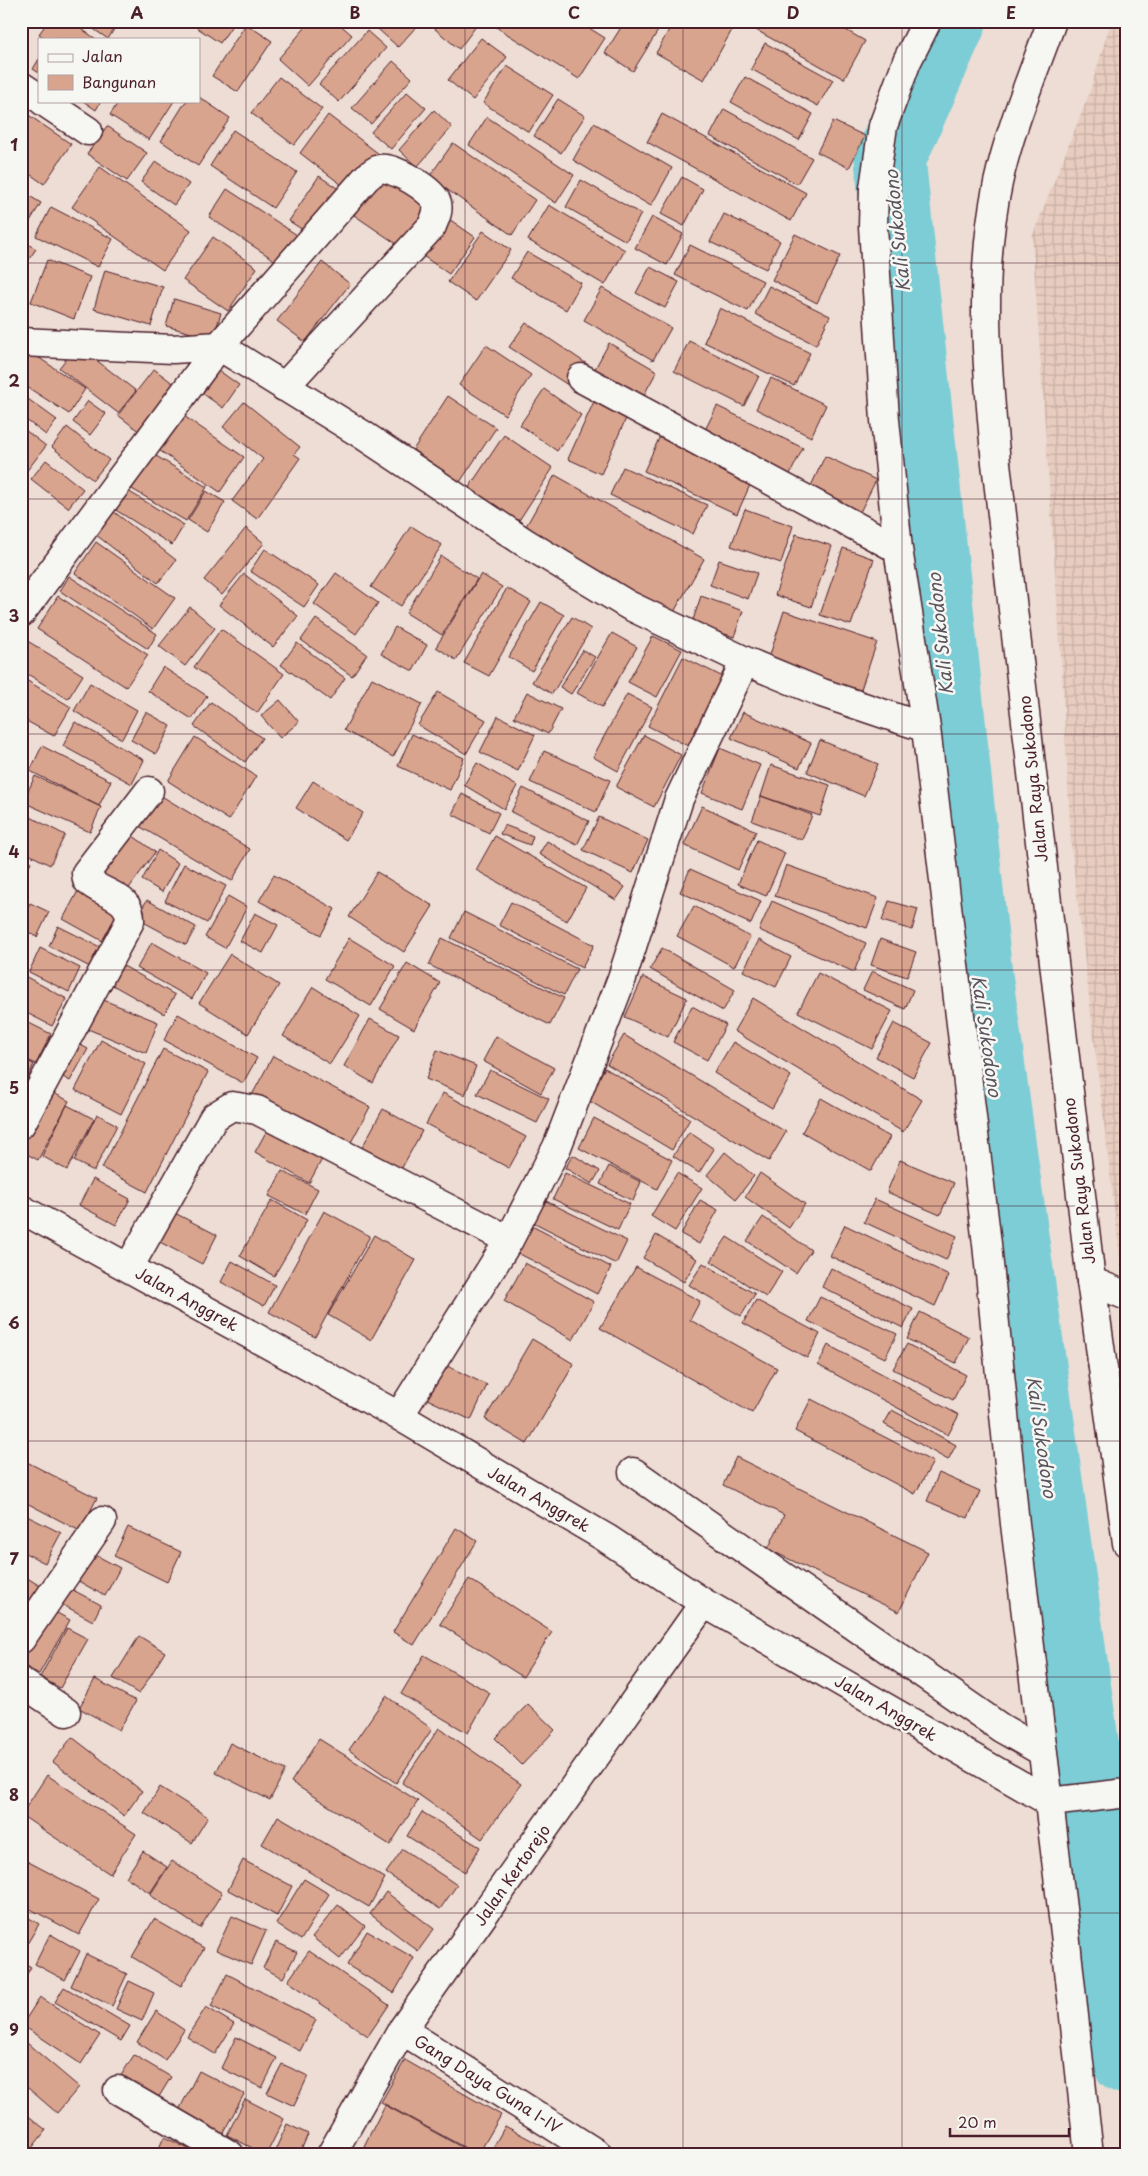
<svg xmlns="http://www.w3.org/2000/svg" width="1148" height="2176" font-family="'Playpen Sans',sans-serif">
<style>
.industrial{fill:url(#industrial-grid)}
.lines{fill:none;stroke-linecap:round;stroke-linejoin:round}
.river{stroke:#7dcdd6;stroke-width:71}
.building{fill:#d9a48e;stroke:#4a1f2b}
.minor-casing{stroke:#4a1f2b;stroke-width:31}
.major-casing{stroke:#4a1f2b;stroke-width:31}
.minor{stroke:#f6f6f2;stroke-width:28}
.major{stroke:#f6f6f2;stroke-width:28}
.grid{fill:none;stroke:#4a1f2b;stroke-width:1;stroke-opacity:0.55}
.labels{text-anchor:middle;stroke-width:5;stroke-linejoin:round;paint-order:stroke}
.street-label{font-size:16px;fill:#4a1f2b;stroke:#f6f6f2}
.water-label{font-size:18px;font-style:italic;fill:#59535e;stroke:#f6f6f2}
.neatline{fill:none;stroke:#4a1f2b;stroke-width:2}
.grid-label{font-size:16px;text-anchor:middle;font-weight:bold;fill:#4a1f2b}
</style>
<defs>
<pattern id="industrial-grid" width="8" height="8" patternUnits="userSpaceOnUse" patternTransform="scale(1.25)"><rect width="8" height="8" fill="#e7ccbf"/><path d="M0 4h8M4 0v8" fill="none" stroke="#c8afa4"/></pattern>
</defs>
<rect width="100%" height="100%" fill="#edddd4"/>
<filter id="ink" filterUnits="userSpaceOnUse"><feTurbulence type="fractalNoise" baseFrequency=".02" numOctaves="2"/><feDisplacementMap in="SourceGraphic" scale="10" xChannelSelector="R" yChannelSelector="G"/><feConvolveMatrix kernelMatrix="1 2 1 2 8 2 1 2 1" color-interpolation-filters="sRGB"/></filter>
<g filter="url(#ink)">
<path class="industrial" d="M1111,21H1127V1316L1071,846L1062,672L1032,237L1089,94Z"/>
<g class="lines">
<path class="river" d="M951,21L890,159L977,975L1127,2059"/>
</g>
<path class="building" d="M48,21H70L96,39H46L39,34Z
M82,21H119L108,39Z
M187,21H235L220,43Z
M311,21H336L352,35L308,86L278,59Z
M369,21H410L416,27L398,47Z
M441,21H480L459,49L435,29Z
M499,21H578L605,38L579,79L496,27Z
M598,21H613L609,28Z
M625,21H664L633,71L605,53Z
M674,21H737L704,80L656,53Z
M761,21H830L865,41L844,79L756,30Z
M246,24L272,41L238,92L212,76Z
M367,31L386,48L339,102L319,84Z
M481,38L507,57L473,100L448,80Z
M765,43L833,80L818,106L751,69Z
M39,59V73L33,69Z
M393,61L412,78L371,124L352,108Z
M507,66L553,95L529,132L483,103Z
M279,77L322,109L294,145L251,113Z
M745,77L813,114L799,140L731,102Z
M407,92L426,108L391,149L371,132Z
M199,97L230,118L198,166L161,141L186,101H199Z
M558,99L585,116L561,153L534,136Z
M83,101H101L96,110Z
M119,101H174L149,140L110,115Z
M724,109L812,158L797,184L710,136Z
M21,110L71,144L44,184L21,168Z
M434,110L452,127L417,167L399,150Z
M662,114L806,193L791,221L647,142Z
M328,115L379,154L351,192L300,153Z
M487,117L574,175L556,203L469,145Z
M833,121L865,136L849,168L817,152Z
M594,123L672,168L651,206L573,160Z
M107,126L147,153L127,181L87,154Z
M233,130L297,172L273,208L210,166Z
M453,143L535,200L512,235L429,177Z
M156,161L189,184L174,205L141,182Z
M100,167L191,230L163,270L72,207Z
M383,173L429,206L401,247L354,215Z
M319,176L343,192L314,237L289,221Z
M682,177L703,189L684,226L661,214Z
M581,180L641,214L626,241L566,207Z
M227,189L303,239L285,267L209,217Z
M21,191L41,203L27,226L21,222Z
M549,205L625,250L605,285L528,240Z
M51,207L113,239L98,267L36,236Z
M724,214L780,241L766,269L710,242Z
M652,217L683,234L667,265L635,248Z
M449,219L475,237L449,274L423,256Z
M483,231L511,250L476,301L448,282Z
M795,234L840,256L817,303L772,280Z
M213,237L257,268L228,311L183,280Z
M21,240L36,249L22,269L21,268Z
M690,245L763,281L748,311L675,275Z
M527,252L581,283L566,310L511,278Z
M47,260L90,277L74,319L31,302Z
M322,262L350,284L305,342L277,321Z
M650,267L679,282L665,308L636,293Z
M105,270L163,287L151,326L94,309Z
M769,286L830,316L816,345L755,314Z
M602,288L671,328L653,360L584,320Z
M174,299L221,313L213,339L166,326Z
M720,308L810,353L794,386L704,342Z
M526,323L587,364L571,387L509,347Z
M689,341L759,376L744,406L674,371Z
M609,343L657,371L640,402L592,374Z
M77,345L136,391L118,413L59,368Z
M486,345L531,375L505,415L459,385Z
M32,353L85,389L69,414L21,383V369Z
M211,365L239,385L223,408L195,388Z
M154,369L182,390L145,436L118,415Z
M771,378L826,405L811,437L756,409Z
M544,389L581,415L557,451L520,425Z
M21,394L57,420L46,435L21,416Z
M448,396L496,428L460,482L413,450Z
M595,399L628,414L601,474L568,459Z
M88,401L106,414L90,435L73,422Z
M244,402L300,447L294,454L300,458L257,519L232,501L263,459L223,427Z
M717,406L803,448L790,474L704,432Z
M178,412L244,457L220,492L153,446Z
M21,427L46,446L25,473L21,471Z
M67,427L109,460L93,480L52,447Z
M661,434L754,476L737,514L644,471Z
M504,435L553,468L516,525L466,492Z
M148,451L207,487L186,521L127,486Z
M825,456L876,480L860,512L810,488Z
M46,460L83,489L68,508L31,479Z
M623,467L707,505L693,534L610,495Z
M555,475L704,559L670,619L521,535Z
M118,485L184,525L172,545L106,504Z
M206,491L225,502L207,532L188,520Z
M109,508L176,560L158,583L91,531Z
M745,509L793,526L781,563L731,546Z
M411,526L442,545L401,606L371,587Z
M246,528L264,543L222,595L204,580Z
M796,534L832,546L811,607L775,595Z
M96,542L175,598L153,629L75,573Z
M843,548L874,559L851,625L820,615Z
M265,549L319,585L304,607L250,571Z
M441,556L477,579L442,635L406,613Z
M719,560L757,573L748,599L710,585Z
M336,573L378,603L356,634L314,604Z
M244,574L298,616L273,647L219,605Z
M481,574L502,587L456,660L436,647Z
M69,576L157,634L148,649L60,591Z
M507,588L531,602L489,676L464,663Z
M58,596L148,655L126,687L37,629Z
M701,596L743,611L734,637L692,623Z
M541,602L564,615L532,671L509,657Z
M190,607L215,628L185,666L159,646Z
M784,611L877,642L860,692L768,661Z
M572,617L591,629L552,694L532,682Z
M316,619L367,654L352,676L301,640Z
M395,627L427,645L413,671L381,654Z
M221,629L284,674L257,713L194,667Z
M612,633L637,647L602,707L577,693Z
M653,636L682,650L657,697L628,682Z
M21,637L83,675L68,699L21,670Z
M297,643L345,678L330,700L281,665Z
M583,650L595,657L571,694L560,687Z
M683,657L727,679L692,748L648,726Z
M163,667L207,696L192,719L148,691Z
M21,677L71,707L54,736L21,718Z
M372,678L422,704L393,757L344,730Z
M90,683L137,710L122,739L74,711Z
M438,692L486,720L466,754L418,725Z
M527,692L561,709L548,734L514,717Z
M627,694L652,707L618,771L593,757Z
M280,700L299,722L280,738L261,716Z
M211,702L262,738L245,762L194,726Z
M146,712L171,726L156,754L131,740Z
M743,712L811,743L799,768L731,738Z
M498,716L535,735L518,771L480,752Z
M75,722L144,760L132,784L63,746Z
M412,734L464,758L450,790L398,766Z
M644,735L681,755L654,807L616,787Z
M195,737L256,776L229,820L168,781Z
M820,740L878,764L864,796L807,772Z
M42,746L111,781L99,806L30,771Z
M720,748L760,765L742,809L702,793Z
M544,751L610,780L596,812L530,782Z
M21,760L26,763L21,772Z
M477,763L517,786L504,809L464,785Z
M771,765L830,785L820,816L761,796Z
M35,776L101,807L90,832L23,802Z
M313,781L363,813L346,840L296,808Z
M523,788L589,821L577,845L511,812Z
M153,791L250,849L232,881L134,823Z
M462,794L499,813L489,833L452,814Z
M761,796L812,815L802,840L752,821Z
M702,806L756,831L738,870L684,845Z
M21,812L65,835L50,865L21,850Z
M599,817L648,840L633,873L583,850Z
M504,825L533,836L530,845L500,834Z
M125,830L155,852L124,895L94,872Z
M495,836L586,888L567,921L476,870Z
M757,840L785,853L766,896L738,884Z
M547,841L625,887L616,900L539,854Z
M158,850L178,863L162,892L142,880Z
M21,857L31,862L21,880Z
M184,864L226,886L207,923L165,901Z
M786,865L878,898L867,928L775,896Z
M690,869L761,901L751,924L680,892Z
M377,872L433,906L404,952L349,917Z
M274,875L335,909L321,935L259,901Z
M78,891L122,915L106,943L63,919Z
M228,896L247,907L225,948L205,937Z
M147,900L196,927L186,945L136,918Z
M772,901L866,943L854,972L759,930Z
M889,901L918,909L912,930L882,921Z
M511,902L594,945L582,968L499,925Z
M30,903L49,912L37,937L21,928V921Z
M694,906L750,937L734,967L677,936Z
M464,912L577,969L564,995L451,938Z
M255,913L278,925L263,953L240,941Z
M58,926L102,948L92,968L49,946Z
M349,938L395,966L371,1006L325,979Z
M442,938L564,998L550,1025L429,965Z
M880,939L916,952L907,977L871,965Z
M759,940L791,957L776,987L743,971Z
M152,942L206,973L192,999L137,968Z
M40,948L80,968L69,992L29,972Z
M662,948L735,990L723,1011L650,969Z
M230,954L279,985L248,1034L199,1003Z
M407,963L440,983L414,1029L380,1009Z
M120,964L175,995L164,1014L109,983Z
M872,971L913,990L905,1009L863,990Z
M818,973L892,1011L872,1049L798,1012Z
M21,974L67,999L52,1026L21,1010Z
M643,977L687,998L668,1037L625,1017Z
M313,987L360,1016L330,1064L283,1036Z
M96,997L158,1022L146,1053L83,1027Z
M753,998L922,1100L903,1132L734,1031Z
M692,1006L726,1025L707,1060L673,1042Z
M178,1014L257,1058L243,1083L164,1040Z
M21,1019L51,1034L36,1064L21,1057Z
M370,1019L399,1035L373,1083L344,1066Z
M894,1023L932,1043L913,1077L876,1057Z
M624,1035L786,1132L769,1161L607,1064Z
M496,1036L554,1068L541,1093L483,1061Z
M69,1039L88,1049L70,1081L51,1070Z
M101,1040L146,1064L121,1114L75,1090Z
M733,1042L791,1076L772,1108L714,1073Z
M163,1049L208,1072L147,1192L102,1168Z
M437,1050L476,1066L465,1095L426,1079Z
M273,1056L370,1107L349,1146L252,1095Z
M21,1059L34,1064L26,1082L21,1080Z
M605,1068L690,1119L672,1150L586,1099Z
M490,1070L549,1099L537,1123L477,1094Z
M42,1087L69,1101L38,1160L21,1151V1127Z
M443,1093L526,1137L509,1168L426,1124Z
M821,1098L890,1137L871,1171L802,1132Z
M67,1105L94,1119L67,1170L42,1156Z
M383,1109L422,1131L398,1175L359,1153Z
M97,1114L117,1125L94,1171L74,1161Z
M594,1118L672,1160L657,1189L579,1148Z
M272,1121L326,1152L309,1183L255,1152Z
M689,1132L714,1149L699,1173L673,1156Z
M725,1152L754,1176L736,1199L707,1175Z
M573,1155L600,1171L592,1184L565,1168Z
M900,1160L954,1183L940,1215L887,1192Z
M609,1166L641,1182L633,1201L600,1184Z
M282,1171L318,1189L305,1214L269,1196Z
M565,1173L630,1204L618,1230L553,1199Z
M677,1173L702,1188L675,1231L651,1216Z
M760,1173L805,1204L789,1228L745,1197Z
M93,1179L130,1199L116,1225L79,1205Z
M540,1198L627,1241L616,1264L529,1220Z
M875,1199L957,1236L946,1260L864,1222Z
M272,1200L307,1220L274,1276L240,1256Z
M700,1200L718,1210L699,1244L681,1234Z
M169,1210L217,1235L202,1264L154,1239Z
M324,1211L370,1236L315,1337L269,1312Z
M763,1217L811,1250L796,1273L747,1241Z
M528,1224L611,1267L597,1294L514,1251Z
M845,1225L949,1275L935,1306L830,1256Z
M374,1235L416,1260L371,1340L328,1315Z
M656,1235L697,1259L684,1282L643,1258Z
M727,1237L782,1272L766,1297L711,1261Z
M232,1261L275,1285L264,1306L221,1282Z
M525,1263L594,1302L573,1340L504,1301Z
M703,1263L755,1294L741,1316L689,1285Z
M636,1267L700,1301L690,1320L777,1368L752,1413L600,1328Z
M831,1268L913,1309L903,1328L822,1287Z
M820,1297L897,1334L885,1358L808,1321Z
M756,1300L820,1334L807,1358L743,1323Z
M920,1312L969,1337L956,1363L907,1339Z
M532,1339L574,1364L527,1444L485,1419Z
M907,1344L966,1375L953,1400L893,1369Z
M828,1345L959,1415L948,1435L818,1365Z
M443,1364L487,1385L471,1420L427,1399Z
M811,1399L933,1462L915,1494L795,1431Z
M892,1410L956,1445L948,1460L884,1424Z
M736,1457L928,1552L899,1612L768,1549L784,1515L723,1485Z
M23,1460L97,1498L80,1531L21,1500V1463Z
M939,1473L980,1491L968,1518L927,1501Z
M21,1513L61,1533L45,1563L21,1551Z
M128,1527L181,1552L167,1582L114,1556Z
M456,1528L477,1541L414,1645L393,1632Z
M88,1551L120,1568L105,1596L73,1578Z
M21,1574L48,1591L21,1633Z
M469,1579L552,1632L523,1677L440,1624Z
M60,1583L101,1605L93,1621L52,1599Z
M46,1607L70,1620L39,1674L21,1664V1649Z
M67,1628L88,1639L60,1688L40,1677Z
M139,1636L165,1652L139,1694L113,1678Z
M424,1655L490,1693L468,1733L401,1694Z
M95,1679L136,1701L119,1730L79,1708Z
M21,1686L32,1694L21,1710Z
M386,1696L432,1729L396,1783L349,1750Z
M528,1704L555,1730L522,1765L495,1738Z
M439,1728L521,1784L482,1839L402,1783Z
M72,1737L142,1791L124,1816L53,1762Z
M319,1739L418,1801L390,1845L291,1782Z
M230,1743L285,1770L270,1800L216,1773Z
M47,1775L136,1834L110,1874L21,1815Z
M160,1787L208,1817L192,1843L144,1813Z
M422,1812L480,1847L465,1872L407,1836Z
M278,1816L385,1878L369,1907L262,1844Z
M403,1849L457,1885L440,1909L386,1873Z
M143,1851L167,1867L150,1893L126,1877Z
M21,1858L99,1899L79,1935L21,1904Z
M243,1860L292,1886L277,1916L228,1890Z
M172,1861L222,1893L200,1928L150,1895Z
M304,1879L329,1894L301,1940L276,1924Z
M386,1892L434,1929L418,1951L370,1914Z
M338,1905L365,1926L340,1959L312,1937Z
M21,1913L39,1924L24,1949L21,1947Z
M232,1916L266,1931L251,1965L216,1950Z
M154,1919L204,1948L181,1986L132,1957Z
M367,1931L414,1958L394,1993L347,1965Z
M50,1934L80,1951L65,1980L35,1964Z
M276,1942L297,1952L283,1978L263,1968Z
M309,1951L389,2005L368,2036L288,1981Z
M86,1954L127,1974L112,2006L71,1986Z
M21,1961L31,1967L21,1984Z
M227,1974L316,2020L300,2051L211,2006Z
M129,1981L154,1993L142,2021L116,2009Z
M64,1987L130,2026L121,2041L55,2002Z
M40,1997L100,2035L81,2064L22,2025Z
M206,2007L234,2024L215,2054L187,2037Z
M156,2011L184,2030L165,2060L137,2042Z
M236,2037L277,2058L262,2088L221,2068Z
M21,2038L79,2087L57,2113L21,2082Z
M134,2055L171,2077L157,2100L120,2077Z
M405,2060L501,2115L478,2155L381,2102Z
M282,2064L308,2076L294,2106L267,2093Z
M199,2071L244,2094L222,2135L178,2112Z
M245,2099L284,2119L266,2155L227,2135Z
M385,2105L476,2155H379L364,2146Z
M21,2110L46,2130L32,2148L21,2139Z
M287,2124L308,2134L299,2155H273Z
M505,2126L559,2155H489Z
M164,2137L201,2155H156Z
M348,2143L366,2155H341Z
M21,2145L33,2155H21Z"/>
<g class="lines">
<defs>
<path id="minor" d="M927,21L907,61L883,126L874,188L873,226L885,420L898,549L926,728L987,1244L1015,1524L1065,1933L1089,2155
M21,86L39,98
M43,101L88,131
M21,342L173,349L219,346L363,435L524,542L628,605L745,661L822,693L926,728
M581,378L898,549
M21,613L219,346L367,177C370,175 375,170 380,169C393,166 433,190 437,203C439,212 435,218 432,226L284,387
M21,1124L130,921C131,895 104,896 87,880L86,873L149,791
M21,1209L399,1416L606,1538L704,1603L1050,1802
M129,1267L214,1117L232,1106L257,1110L509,1240
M1091,1281L1127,1296
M399,1416L509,1240L557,1147L622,978L679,799L745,661
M633,1472L1001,1728L1043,1752
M21,1639L102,1521
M21,1682L66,1712
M1050,1802L1127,1793
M402,2030L599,2155
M118,2090L230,2155
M331,2155L402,2030L704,1603"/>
<path id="major" d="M1052,21C1033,74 1010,128 998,183C978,276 987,370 996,463L1091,1281L1127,1543"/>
</defs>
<use href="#minor" class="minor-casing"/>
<use href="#major" class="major-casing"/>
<use href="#minor" class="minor"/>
<use href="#major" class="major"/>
</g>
</g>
<path class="grid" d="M246,21V2155M465,21V2155M683,21V2155M902,21V2155M21,263H1127M21,499H1127M21,734H1127M21,970H1127M21,1206H1127M21,1441H1127M21,1677H1127M21,1913H1127"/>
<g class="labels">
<g class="street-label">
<text transform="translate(1033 779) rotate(-96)" y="6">Jalan Raya Sukodono</text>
<text transform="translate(1079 1181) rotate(-97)" y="6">Jalan Raya Sukodono</text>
<text transform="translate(187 1299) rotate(29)" y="6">Jalan Anggrek</text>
<text transform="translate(539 1499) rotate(30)" y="6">Jalan Anggrek</text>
<text transform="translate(886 1708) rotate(30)" y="6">Jalan Anggrek</text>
<text transform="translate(512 1875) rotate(-55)" y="6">Jalan Kertorejo</text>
<text transform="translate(488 2084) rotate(32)" y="6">Gang Daya Guna I-IV</text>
</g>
<g class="water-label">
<text transform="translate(898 231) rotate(-96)" y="6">Kali Sukodono</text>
<text transform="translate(941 634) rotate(-96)" y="6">Kali Sukodono</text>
<text transform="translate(986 1036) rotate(82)" y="6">Kali Sukodono</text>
<text transform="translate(1041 1437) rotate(82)" y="6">Kali Sukodono</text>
</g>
</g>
<rect width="1148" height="2176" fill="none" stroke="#f6f6f2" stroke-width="55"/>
<rect x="38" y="38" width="162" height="65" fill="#f6f6f2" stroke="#b1a0a2"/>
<rect x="48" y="54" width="25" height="8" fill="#f6f6f2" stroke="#b1a0a2"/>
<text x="82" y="62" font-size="15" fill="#4a1f2b">Jalan</text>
<rect x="48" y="75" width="25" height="15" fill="#d9a48e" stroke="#b1a0a2"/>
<text x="82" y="88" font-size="15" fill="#4a1f2b">Bangunan</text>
<path d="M950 2128v8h119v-8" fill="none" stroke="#4a1f2b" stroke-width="2.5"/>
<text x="958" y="2128" font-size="15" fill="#4a1f2b" stroke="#f6f6f2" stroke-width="4" paint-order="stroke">20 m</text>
<rect x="28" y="28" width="1092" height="2120" class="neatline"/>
<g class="grid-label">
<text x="137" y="19">A</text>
<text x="355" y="19">B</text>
<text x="574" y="19">C</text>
<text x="793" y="19">D</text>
<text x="1011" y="19">E</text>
<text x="14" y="151">1</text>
<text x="14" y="387">2</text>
<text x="14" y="622">3</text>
<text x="14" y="858">4</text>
<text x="14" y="1094">5</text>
<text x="14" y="1329">6</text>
<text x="14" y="1565">7</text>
<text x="14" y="1801">8</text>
<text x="14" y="2036">9</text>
</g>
</svg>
